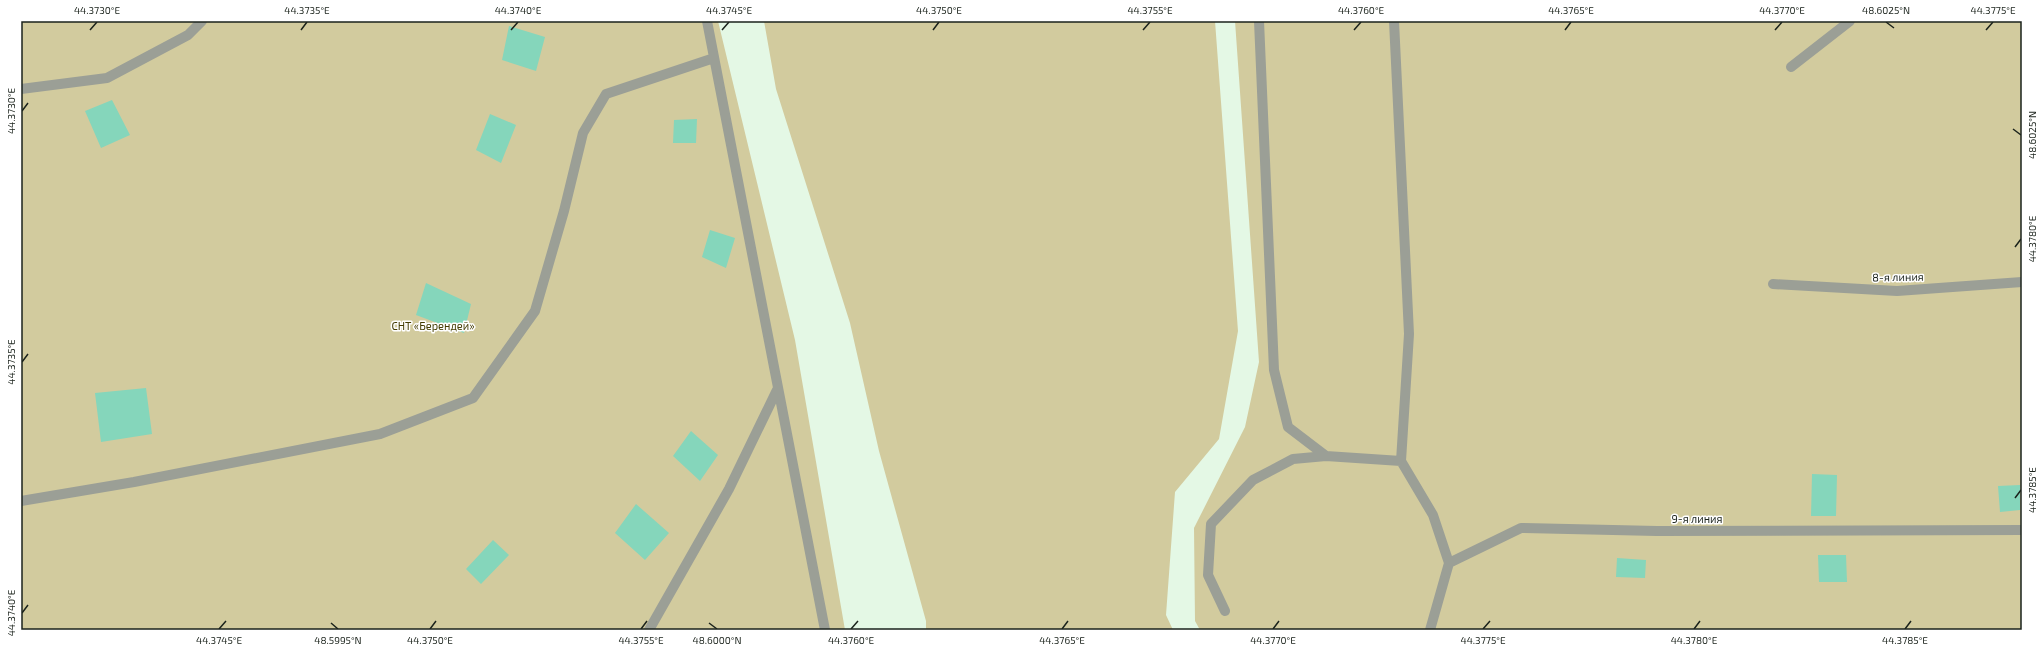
<svg xmlns="http://www.w3.org/2000/svg" width="2043" height="651" font-family="'Exo 2',sans-serif">
<style>
.green{fill:#d2cb9e}
.building{fill:#85d6bb}
.lines{fill:none;stroke-linecap:round;stroke-linejoin:round}
.minor{stroke:#9b9f96;stroke-width:10}
.ticks{fill:none;stroke:#1b231c;stroke-width:1.5}
.labels{text-anchor:middle;stroke-width:3;stroke-linejoin:round;paint-order:stroke}
.street-label{font-size:11px;fill:#1b231c;stroke:#fff}
.park-label{font-size:11px;fill:#433b01;stroke:#fff}
.neatline{fill:none;stroke:#1b231c;stroke-width:1.5}
.ticks-label{font-size:10px;text-anchor:middle;fill:#1b231c}
</style>
<rect width="100%" height="100%" fill="#e4f8e5"/>
<path class="green" d="M21,21H718L795,340L845,630H21Z
M764,21H1215L1238,331L1219,439L1175,492L1166,615L1173,630H926V621L879,451L850,323L776,89Z
M1235,21H2022V630H1200L1195,621L1194,528L1245,427L1259,362Z"/>
<path class="building" d="M509,26L545,37L536,71L502,60Z
M112,100L130,135L101,148L85,111Z
M490,114L516,125L501,163L476,150Z
M697,119L696,143H673L674,120Z
M710,230L735,238L726,268L702,257Z
M426,283L471,304L464,333L416,315Z
M146,388L152,434L101,442L95,393Z
M691,431L718,455L700,481L673,456Z
M1812,474L1837,475L1836,516H1811Z
M2020,485V510L2000,512L1998,486Z
M636,504L669,533L645,560L615,533Z
M493,540L509,555L481,584L466,569Z
M1818,555H1846L1847,582H1819Z
M1617,558L1646,560L1645,578L1616,577Z"/>
<g class="lines">
<path class="minor" d="M707,21L825,630
M1259,21L1274,370L1288,427L1326,456
M1394,21L1409,334L1401,461L1433,515L1449,563
M1791,67L1850,21
M21,89L107,78L188,35L202,21
M1773,284L1897,291L2022,282
M21,501L134,482L380,434L473,398L535,311L564,211L583,133L606,94L714,58
M1225,611L1208,575L1211,524L1253,480L1293,459L1326,456L1401,461
M649,630L729,489L777,390
M1430,630L1449,563L1521,528L1657,531L2022,530"/>
</g>
<path class="ticks" d="M1886,22L1894,28M90,30L97,22M301,30L307,22M511,30L518,22M722,30L729,22M933,30L939,22M1143,30L1150,22M1354,30L1361,22M1565,30L1571,22M1775,30L1782,22M1986,30L1993,22M22,111L28,103M2013,129L2021,135M2015,247L2021,239M22,362L28,354M2015,498L2021,490M22,613L28,605M331,623L338,629M709,623L717,629M219,629L226,621M430,629L436,621M641,629L647,621M851,629L858,621M1062,629L1068,621M1273,629L1279,621M1483,629L1490,621M1694,629L1700,621M1905,629L1911,621"/>
<g class="labels">
<g class="street-label">
<text transform="translate(1898 277) rotate(-1)" y="4">8-я линия</text>
<text x="1697" y="523">9-я линия</text>
</g>
<g class="park-label">
<text x="433" y="330">СНТ «Берендей»</text>
</g>
</g>
<rect width="2043" height="651" fill="none" stroke="#ffffff" stroke-width="44"/>
<rect x="22" y="22" width="1999" height="607" class="neatline"/>
<g class="ticks-label">
<text x="97" y="14">44.3730°E</text>
<text x="307" y="14">44.3735°E</text>
<text x="518" y="14">44.3740°E</text>
<text x="729" y="14">44.3745°E</text>
<text x="939" y="14">44.3750°E</text>
<text x="1150" y="14">44.3755°E</text>
<text x="1361" y="14">44.3760°E</text>
<text x="1571" y="14">44.3765°E</text>
<text x="1782" y="14">44.3770°E</text>
<text x="1886" y="14">48.6025°N</text>
<text x="1993" y="14">44.3775°E</text>
<text transform="translate(11 111) rotate(-90)" y="4">44.3730°E</text>
<text transform="translate(2032 135) rotate(-90)" y="4">48.6025°N</text>
<text transform="translate(2032 239) rotate(-90)" y="4">44.3780°E</text>
<text transform="translate(11 362) rotate(-90)" y="4">44.3735°E</text>
<text transform="translate(2032 490) rotate(-90)" y="4">44.3785°E</text>
<text transform="translate(11 613) rotate(-90)" y="4">44.3740°E</text>
<text x="219" y="644">44.3745°E</text>
<text x="338" y="644">48.5995°N</text>
<text x="430" y="644">44.3750°E</text>
<text x="641" y="644">44.3755°E</text>
<text x="717" y="644">48.6000°N</text>
<text x="851" y="644">44.3760°E</text>
<text x="1062" y="644">44.3765°E</text>
<text x="1273" y="644">44.3770°E</text>
<text x="1483" y="644">44.3775°E</text>
<text x="1694" y="644">44.3780°E</text>
<text x="1905" y="644">44.3785°E</text>
</g>
</svg>
